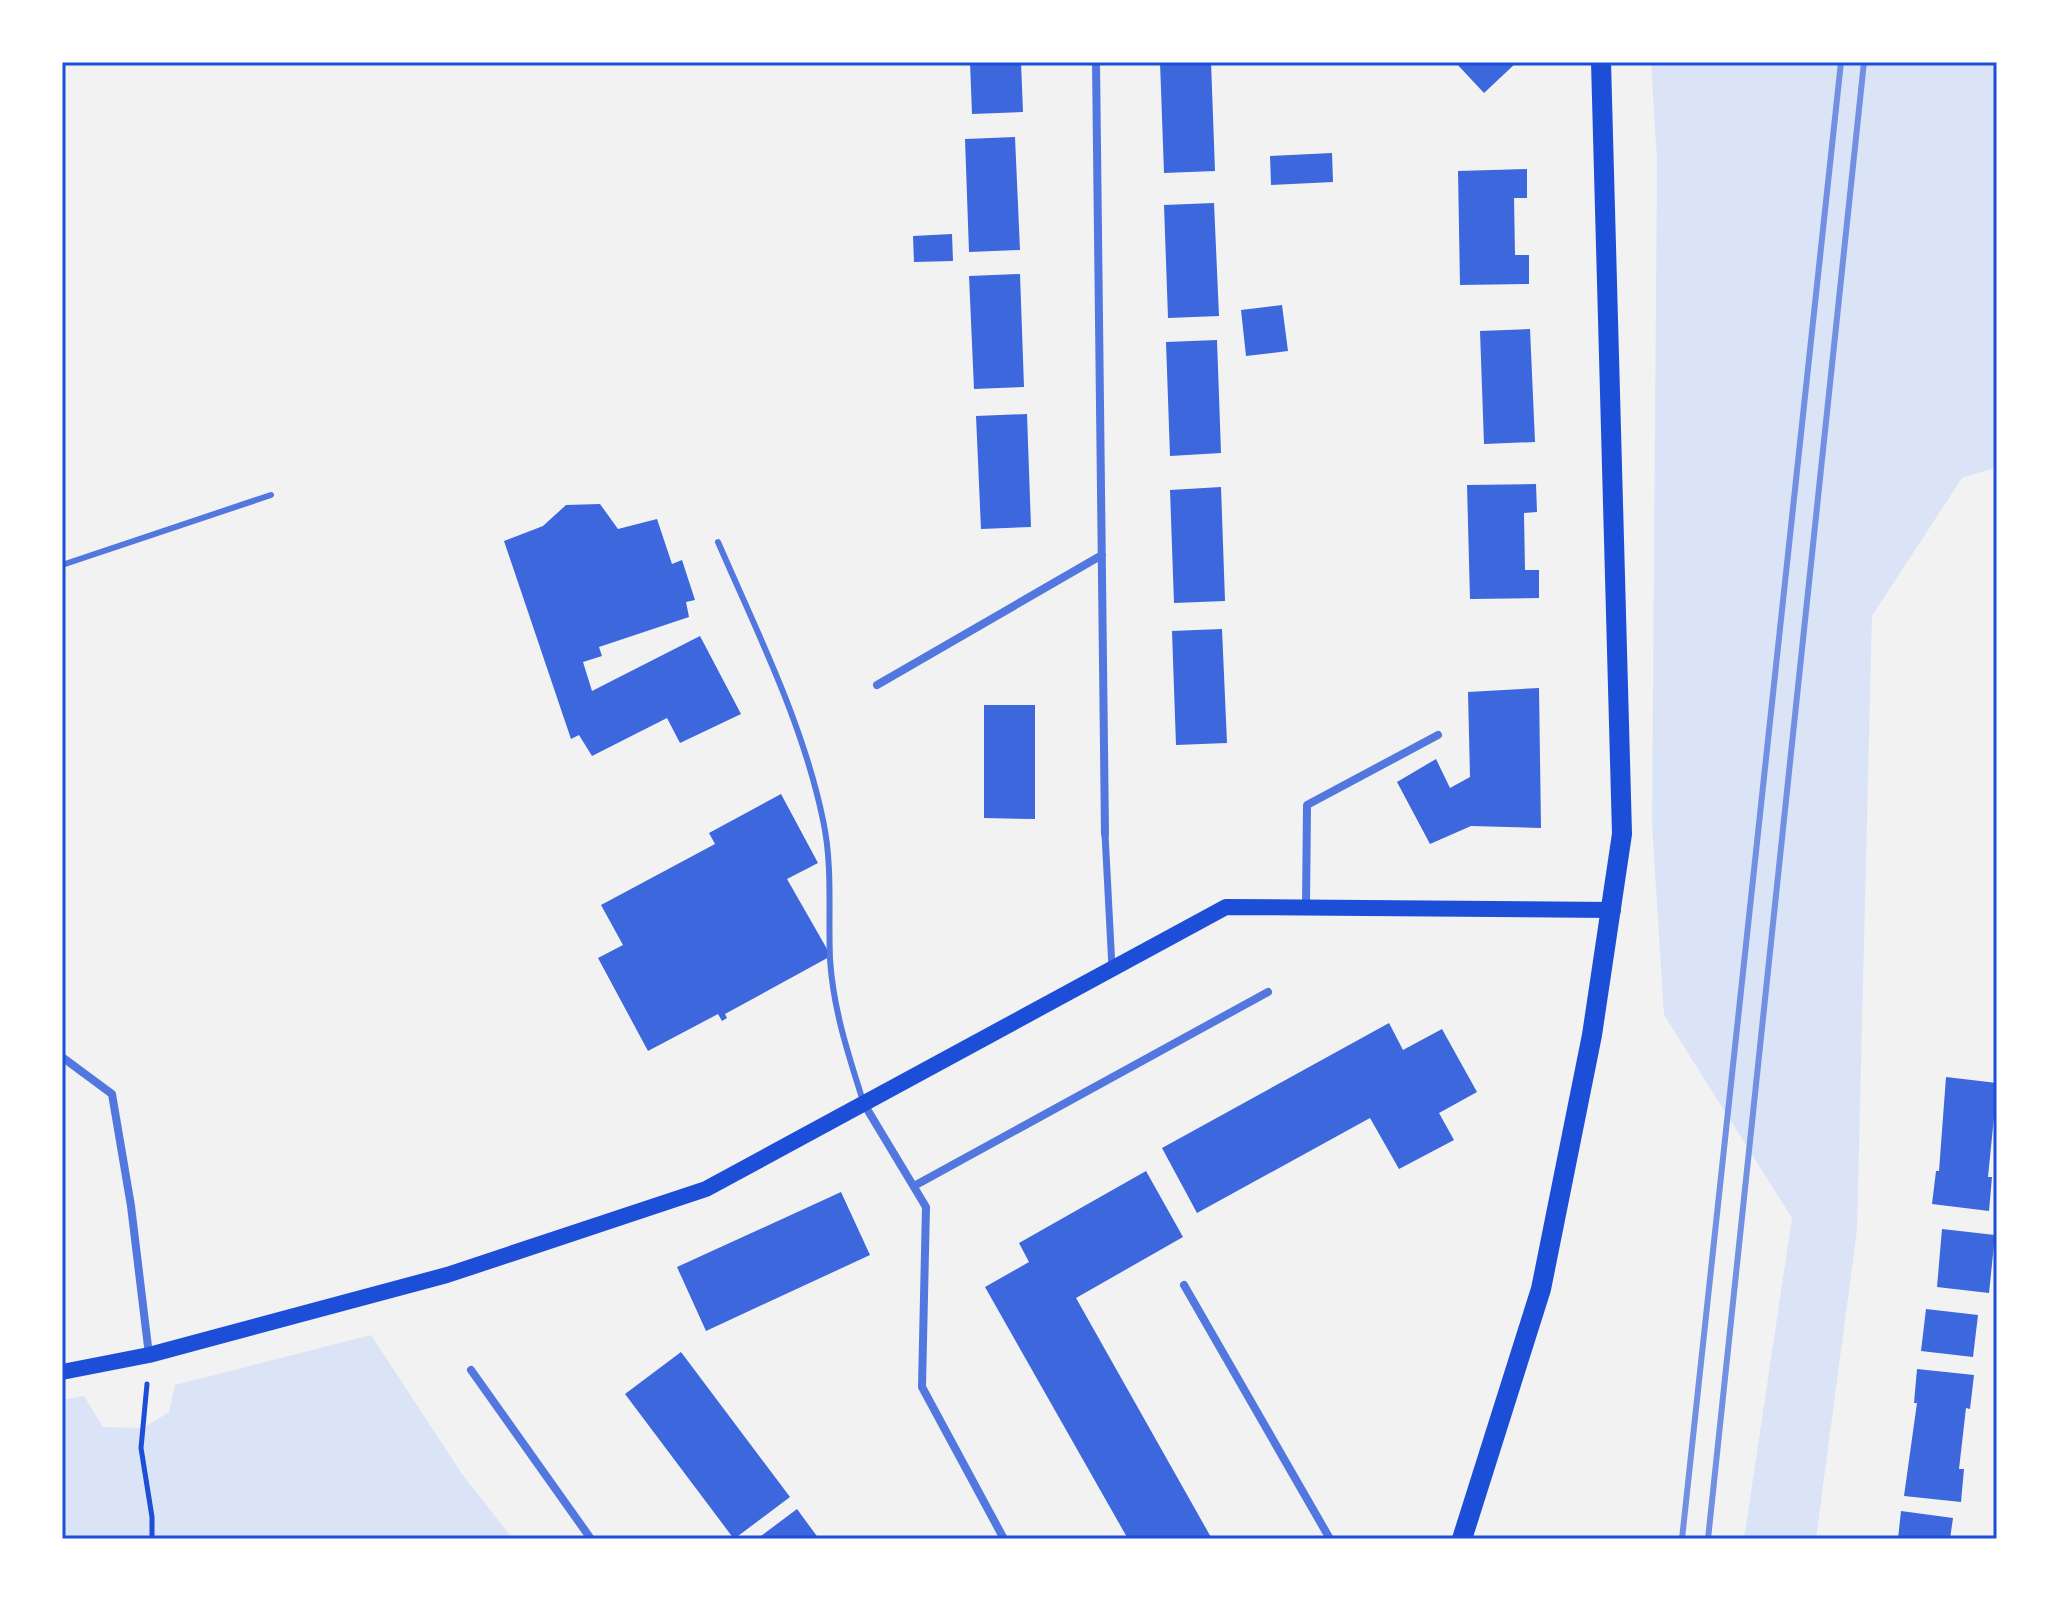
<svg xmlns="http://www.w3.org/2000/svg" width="2059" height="1601" font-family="Roboto,sans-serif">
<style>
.green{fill:#dbe4f7}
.building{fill:#3d67dc}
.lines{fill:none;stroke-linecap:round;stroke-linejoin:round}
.path{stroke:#1d4ed8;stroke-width:5}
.service{stroke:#5277de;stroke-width:6}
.pedestrian{stroke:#5277de;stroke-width:7}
.minor{stroke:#5277de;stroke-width:8}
.secondary{stroke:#1d4ed8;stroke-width:16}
.primary{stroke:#1d4ed8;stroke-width:20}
.rail{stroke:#7290e2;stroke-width:6}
.neatline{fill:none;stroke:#1d4ed8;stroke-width:3}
</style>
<rect width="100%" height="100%" fill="#f2f2f2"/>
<path class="green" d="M1651,62H1997V467L1962,478L1872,616L1857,1230L1816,1539H1744L1792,1218L1664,1015L1652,825L1657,161Z
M371,1335L462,1474L513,1539H62V1400L84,1396L103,1427L143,1428L169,1412L175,1385Z"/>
<path class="building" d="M970,62H1021L1023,112L972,114Z
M1160,62H1211L1215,171L1164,173Z
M1455,62H1517L1484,93Z
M1015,137L1020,250L969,252L965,139Z
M1332,153L1333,182L1271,185L1270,156Z
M1527,169V198H1514L1515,255H1529V284L1460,285L1458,171Z
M1214,203L1219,316L1168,318L1164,205Z
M952,234L953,261L914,262L913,236Z
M1020,274L1024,387L974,389L969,276Z
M1282,305L1288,351L1246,356L1241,310Z
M1530,329L1535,442L1484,444L1480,331Z
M1217,340L1221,453L1170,456L1166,342Z
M1027,414L1031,527L981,529L976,416Z
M1536,484L1537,512L1524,513L1525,570H1539V598L1470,599L1467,485Z
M1221,487L1225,601L1174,603L1170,490Z
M600,504L618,529L657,519L672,564L682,560L695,600L686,602L689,617L599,647L602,656L583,662L592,691L700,636L741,714L680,743L667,718L592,756L579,735L571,739L504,541L543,526L566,505Z
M1222,629L1227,743L1176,745L1172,631Z
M1539,688L1541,828L1471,826L1430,844L1397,782L1436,759L1450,788L1470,777L1468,692Z
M984,705H1035V819L984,818Z
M781,794L818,863L787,879L831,956L725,1014L727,1018L722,1021L718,1014L648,1051L598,958L623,945L601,905L715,844L709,833Z
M1389,1023L1403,1050L1442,1029L1477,1092L1439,1113L1454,1140L1399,1169L1370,1118L1197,1213L1162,1148Z
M1946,1077L1997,1083V1117H1994L1988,1177H1992L1989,1211L1932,1204L1936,1171H1939Z
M1146,1171L1183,1237L1076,1298L1212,1539H1128L985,1287L1029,1262L1019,1243Z
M841,1192L870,1255L706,1331L677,1267Z
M1942,1229L1995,1235L1989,1293L1937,1287Z
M1926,1309L1978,1315L1973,1357L1921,1351Z
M681,1352L790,1497L734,1539L625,1394Z
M1917,1369L1974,1375L1970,1409L1966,1408L1959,1469H1964L1961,1502L1904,1496L1917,1403H1914Z
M797,1509L819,1539H757Z
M1901,1511L1953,1518L1950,1539H1898Z"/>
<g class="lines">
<path class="path" d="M147,1384L141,1448L152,1517V1539"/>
<path class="service" d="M718,542C757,632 803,723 823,820C833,866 828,913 830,959C833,1008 848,1054 863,1101
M62,565L271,495"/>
<path class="pedestrian" d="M1105,834L1112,968"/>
<path class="minor" d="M1096,62L1105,834
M877,685L1102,555
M1306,906L1307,805L1438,735
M62,1057L112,1094L131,1206L149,1355
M864,1104L926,1207L922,1387L1004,1539
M914,1186L1268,992
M1184,1285L1330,1539
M471,1370L591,1539"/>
<path class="secondary" d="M62,1372L149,1355L447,1275L706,1189L1226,907L1613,910"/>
<path class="primary" d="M1462,1539L1541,1289L1592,1035L1622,834L1601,62"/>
<path class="rail" d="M1682,1539L1841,62
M1708,1539L1864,62"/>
</g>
<rect width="2059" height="1601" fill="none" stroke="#ffffff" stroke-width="128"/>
<rect x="64" y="64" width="1931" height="1473" class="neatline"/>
</svg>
